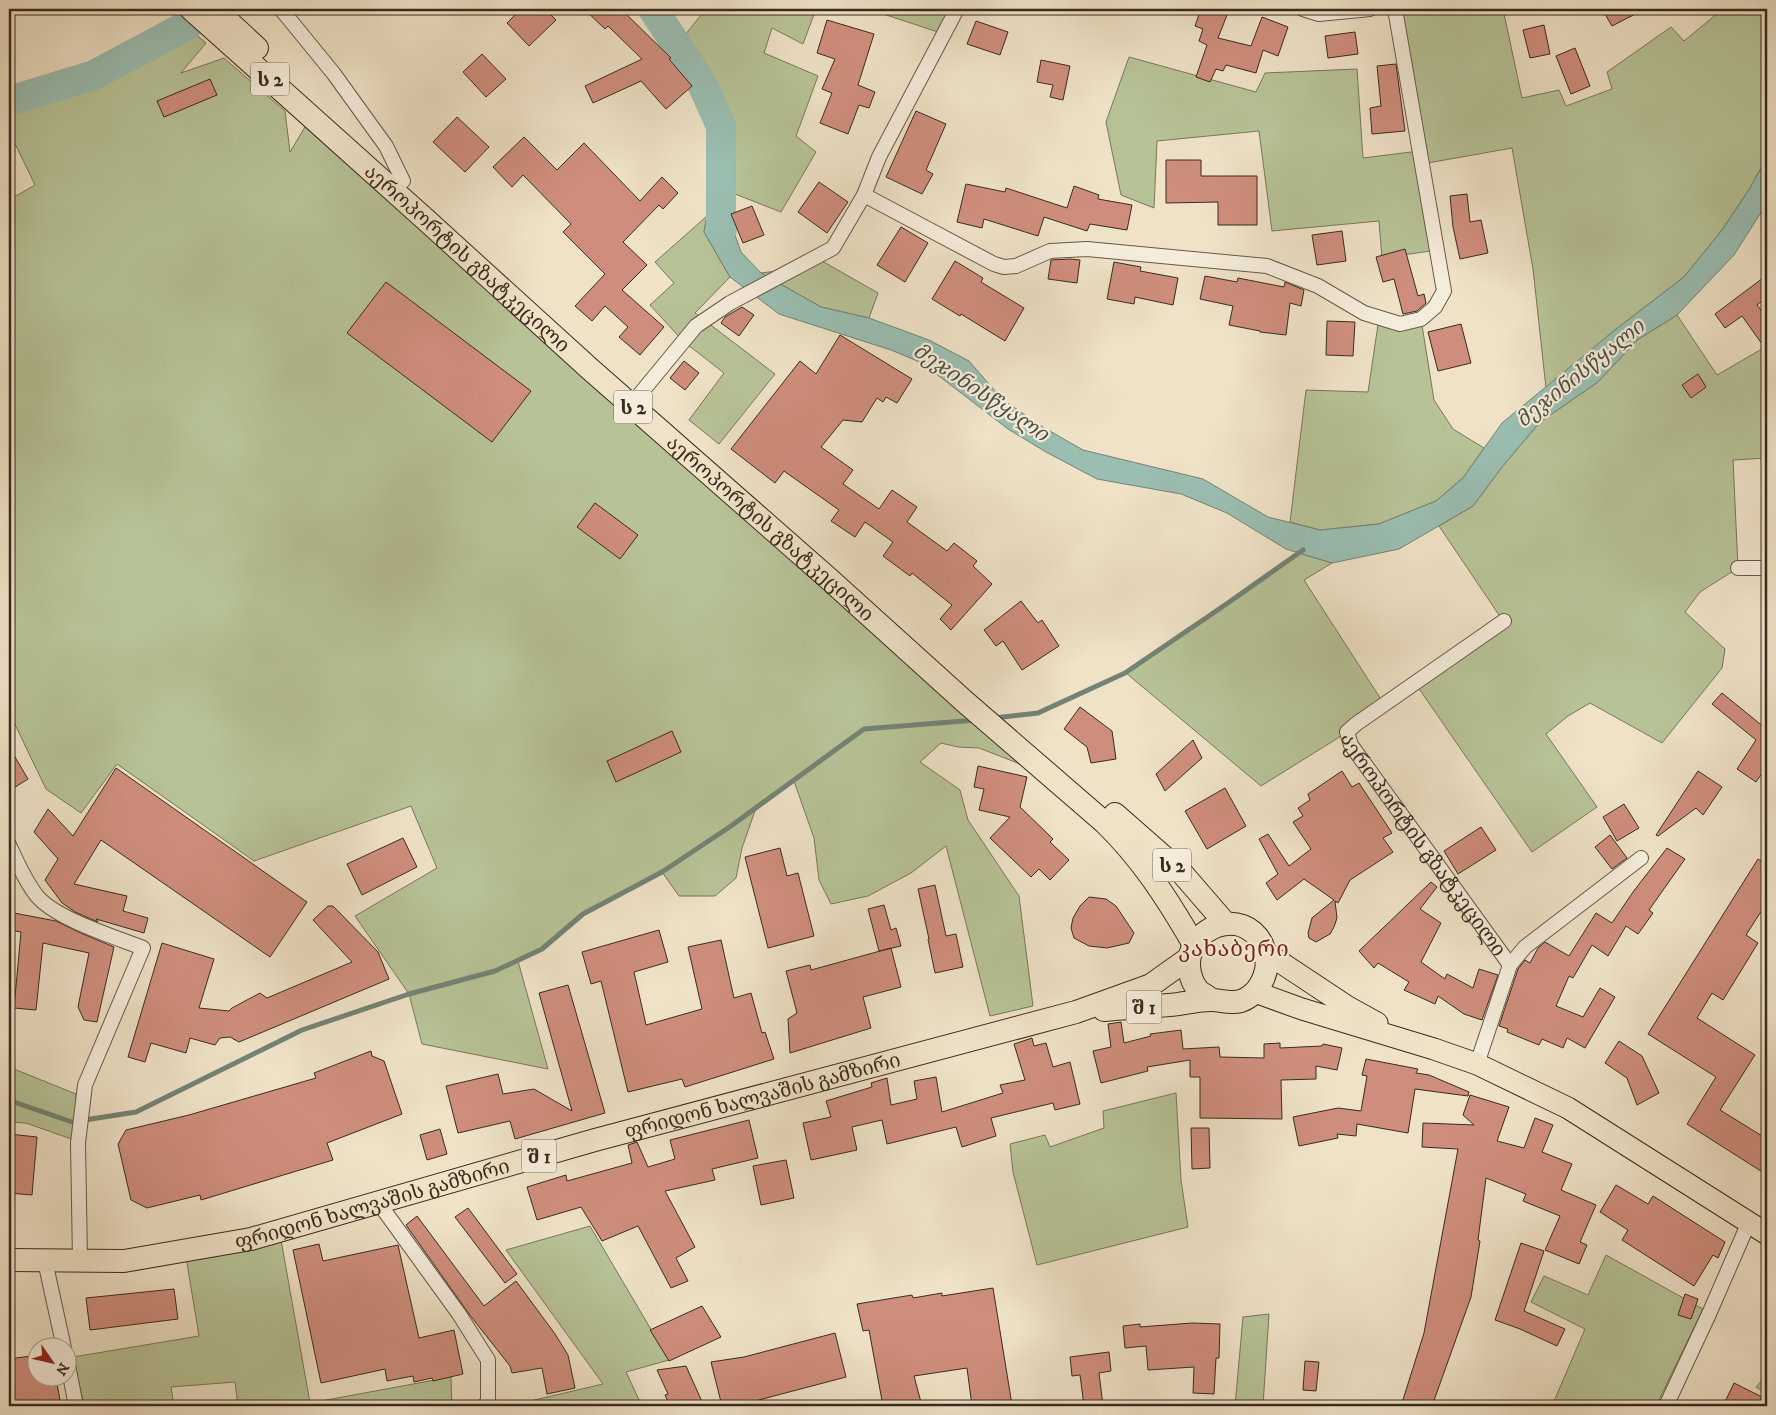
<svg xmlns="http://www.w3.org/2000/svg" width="1776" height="1415" font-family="'IM FELL DW Pica','Noto Serif Georgian',serif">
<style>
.green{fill:#b7c397;stroke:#78775a}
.water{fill:#9abeb1;stroke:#738376}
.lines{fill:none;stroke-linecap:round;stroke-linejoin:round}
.stream{stroke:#738376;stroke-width:5}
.river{stroke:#9abeb1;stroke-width:30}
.building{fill:#cf8e7d;stroke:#392b1d}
.minor-casing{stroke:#665948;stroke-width:16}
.primary-casing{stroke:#392b1d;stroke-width:23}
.trunk-casing{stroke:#392b1d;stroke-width:24}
.minor{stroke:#f5ecdb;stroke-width:14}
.primary{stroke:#efe2c7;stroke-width:21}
.trunk{stroke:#efe2c7;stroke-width:22}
.labels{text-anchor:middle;stroke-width:4.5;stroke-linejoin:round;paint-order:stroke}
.shield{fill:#f5ecdb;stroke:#716556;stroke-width:1}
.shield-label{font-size:19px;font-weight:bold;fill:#392b1d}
.street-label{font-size:20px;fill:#392b1d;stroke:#f5ecdb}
.water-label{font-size:21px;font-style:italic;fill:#515042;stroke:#f5ecdb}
.quarter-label{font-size:22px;letter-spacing:1px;fill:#7a1f14;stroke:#f5ecdb}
</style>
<rect width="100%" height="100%" fill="#efe2c7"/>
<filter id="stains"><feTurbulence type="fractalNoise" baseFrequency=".004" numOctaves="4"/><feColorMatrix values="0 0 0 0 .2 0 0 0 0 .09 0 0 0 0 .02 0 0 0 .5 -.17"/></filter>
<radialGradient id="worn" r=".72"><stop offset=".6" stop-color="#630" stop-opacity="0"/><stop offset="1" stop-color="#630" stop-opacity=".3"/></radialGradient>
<path class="green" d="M639,9H653L677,45L701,15L702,9H816L803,44L772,28L764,53L818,76L796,136L816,152L781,212L712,185L721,126L702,84L677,46Z
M868,9H957L944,34Z
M1395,9H1503L1522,98L1559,90L1566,106L1612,89L1607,72L1671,27L1684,41L1723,9H1767V157L1750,188L1722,230L1684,277L1615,330L1546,388L1533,269L1512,148L1422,164L1437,250L1382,258L1379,221L1272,231L1259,131L1157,141L1154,208L1121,195L1106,122L1129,57L1256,92L1265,73L1357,69L1363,158L1419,151Z
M186,26L206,43L181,73L224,58L285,111L290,152L305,127L376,187L1020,764L979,748L958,747L941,743L920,762L960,790L968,820L1019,896L1033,1006L990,1016L946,846L911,873L868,896L831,904L819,880L814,838L794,781L756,808L742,848L736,878L715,896H679L662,872L583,914L542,949L518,961L548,1069L422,1044L409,994L355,916L437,868L411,806L254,861L117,764L81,813L46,789L9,712V200L35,185L9,131V101L94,75Z
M707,216L704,232L730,277L695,313L775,374L719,444L689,420L724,373L683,341L650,305L674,283L655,262Z
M815,257L878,293L869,318L821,307L761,273L793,269Z
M1677,315L1717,375L1767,346V458L1733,460L1738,568L1700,592L1685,612L1725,649L1722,668L1662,743L1590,703L1568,716L1546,734L1597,807L1532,852L1415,683L1503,621L1439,526L1473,506L1502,467L1540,422L1598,382L1637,340Z
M1379,318L1421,319L1434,400L1453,429L1484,448L1463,478L1436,501L1379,524L1320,530L1290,522L1306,390L1368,392Z
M1299,553L1332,563L1304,580L1384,704L1338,738L1261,786L1126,673L1225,605Z
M9,1067L76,1094L74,1140L26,1123L9,1122Z
M1176,1093L1181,1180L1188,1227L1037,1265L1013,1172L1010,1144L1045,1135L1050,1147L1104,1128L1103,1111Z
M590,1226L669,1360L626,1372L642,1406H532L530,1401L603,1384L506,1250Z
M281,1240L310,1403L451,1377L452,1406H238L235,1382L171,1387L174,1406H84L73,1357L199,1336L186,1257Z
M1606,1255L1703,1309L1656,1406H1552L1585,1329L1531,1302L1544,1276L1588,1295Z
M1269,1314L1263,1406H1235L1243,1317Z
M1767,1375V1394L1756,1387Z"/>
<path class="water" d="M1767,157V203L1734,255L1677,315L1637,340L1598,382L1540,422L1502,467L1473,506L1399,549L1332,563L1286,549L1227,513L1181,494L1097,479L1046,452L1008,429L922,363L891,350L779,314L730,277L704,232L712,185L730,192L729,218L741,252L761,273L821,307L869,318L929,340L969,361L1002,399L1041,426L1083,450L1203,479L1268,517L1320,530L1379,524L1436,501L1463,478L1502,423L1615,330L1684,277L1722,230L1750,188Z"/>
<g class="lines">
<path class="stream" d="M994,718L1038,713L1125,673L1225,605L1303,550
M9,1099L14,1102L72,1122L136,1112L302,1030L409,994L495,971L542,949L583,914L662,872L731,826L864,729L976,720"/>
<path class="river" d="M653,9L702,84L721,126V225L722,229
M9,101L94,75L186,26L208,9"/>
</g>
<path class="building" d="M521,9H545L556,20L529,46L507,23Z
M584,9H621L671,58L669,59L692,86L666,109L641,81L593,103L585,86L642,59L608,26L605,29Z
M1201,9H1210L1227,15L1218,38L1251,46L1262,17L1288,27L1278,56L1263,50L1256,73L1226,65L1223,71L1216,69L1210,82L1196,77L1207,45L1199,41L1203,29L1195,26Z
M1602,9H1645L1612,26Z
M827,20L874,34L858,85L875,92L869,108L859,105L848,134L820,123L832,93L822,89L835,59L817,53Z
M976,21L1008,32L1000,55L967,44Z
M1544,25L1550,54L1530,58L1523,30Z
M1355,32L1358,54L1328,58L1325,36Z
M1575,48L1590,86L1571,94L1556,56Z
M482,54L506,79L486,97L463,72Z
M1041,60L1070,66L1063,100L1050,97L1053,85L1037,82Z
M1396,64L1405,131L1372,134L1370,108L1381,106L1377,66Z
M210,79L217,95L164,117L157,101Z
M916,111L946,124L926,170L933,174L922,194L886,177Z
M457,117L489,147L465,172L433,142Z
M524,137L557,170L584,143L640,201L662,177L678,193L663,209L659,205L623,242L647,265L622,290L664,327L640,355L619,337L628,327L605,306L592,321L575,306L605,274L563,232L571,224L523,175L512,187L493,167Z
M1166,160H1201V176H1257V225H1218V202L1166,203Z
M819,182L848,202L827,233L798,212Z
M966,184L1005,192L1006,188L1067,208L1074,186L1099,195L1098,199L1132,205L1127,230L1090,224L1087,231L1044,217L1038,236L984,219L982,228L957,222Z
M1467,194L1470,222L1481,220L1488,253L1460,259L1453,227L1450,196Z
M752,206L764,235L743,243L731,214Z
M901,227L928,243L905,282L877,265Z
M1342,231L1346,261L1317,265L1312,235Z
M1405,249L1418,296L1424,294L1426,303L1417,311L1403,314L1394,279L1383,282L1376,257Z
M1070,259L1080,260L1077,283L1048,279L1051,260Z
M955,261L983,278L981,282L1024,308L1005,341L961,314L960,316L932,299Z
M1114,262L1141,267L1140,271L1178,278L1173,305L1135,297L1134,304L1107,299Z
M1767,275V297L1757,305L1767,318V351L1742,316L1725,328L1715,314Z
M1205,276L1237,282L1238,278L1284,287L1285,282L1304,290L1301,306L1290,303L1286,335L1260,332V331L1229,325L1233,306L1200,299Z
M386,282L531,391L492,442L347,333Z
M742,307L754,315L739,336L721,323L725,317Z
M1327,321L1355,322L1353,356L1326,355Z
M1461,324L1471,363L1438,371L1428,332Z
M840,335L912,379L897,403L886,397L883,402L877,398L862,422L843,420L821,447L853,470L843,484L879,509L892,490L917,507L907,522L947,551L954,543L977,561L973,566L992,584L951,630L940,619L952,605L912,573L910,576L883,556L893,542L865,522L855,537L831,521L839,510L784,471L775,483L731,449L800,361L816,374Z
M684,361L699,373L685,390L670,378Z
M1698,374L1706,387L1691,398L1682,385Z
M595,503L638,535L620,559L577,527Z
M1021,601L1038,623L1042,620L1059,646L1022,670L1003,641L996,646L984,630Z
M1722,693L1765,728L1767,724V766L1756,782L1737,769L1756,740L1712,704Z
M1080,707L1112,731L1116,759L1091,763L1087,747L1064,729Z
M672,731L681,752L616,782L607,761Z
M1193,740L1202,758L1165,791L1156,774Z
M9,747L28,779L9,791Z
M978,766L1027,777L1020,807L1053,839L1050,842L1069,860L1050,880L1039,869L1031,877L990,838L1010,817L979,810L984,789L974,787Z
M116,768L307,902L270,957L101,840L74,884L127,896L123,911L148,918L144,933L96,919L98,922L75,912L62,903L45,880L58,859L34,832L48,809L73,836Z
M1342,771L1352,787L1359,783L1392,833L1383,838L1393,852L1350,880L1338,903L1335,901L1337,918L1334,927L1330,934L1316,942L1309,938L1308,933L1312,918L1334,900L1304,879L1277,900L1266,883L1278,874L1259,839L1268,834L1289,866L1311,849L1293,822L1303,816L1298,808L1310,800L1308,794Z
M1698,771L1722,787L1703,815L1696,808L1658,836L1656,835Z
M1225,788L1246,826L1207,849L1185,811Z
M1624,804L1639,828L1617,841L1603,817Z
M1481,827L1496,850L1458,874L1444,851Z
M1610,835L1627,858L1612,869L1595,847Z
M403,838L417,867L362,895L347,864Z
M780,848L787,876L798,873L814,936L768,948L745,857Z
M1667,848L1685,859L1649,910L1653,913L1638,934L1626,926L1608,956L1592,945L1573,978L1569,976L1556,1006L1583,1017L1600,988L1615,997L1585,1048L1567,1038L1563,1048L1542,1039L1539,1045L1507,1032L1508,1029L1499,1026L1518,969L1525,960L1530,963L1538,948L1545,942L1569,956L1596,913L1612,923L1633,892Z
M1758,859L1767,865V913L1762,910L1746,935L1758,943L1723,1000L1712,993L1697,1018L1755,1055L1720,1110L1767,1139V1175L1687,1124L1716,1077L1648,1034Z
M1431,882L1437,887L1420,909L1441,923L1421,962L1445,979L1447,974L1473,988L1479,969L1498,975L1482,1020L1464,1014L1438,996L1435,1004L1404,990L1409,982L1378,963L1374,968L1359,951Z
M935,885L946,936L956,934L963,967L935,973L928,939H929L918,889Z
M1089,897L1106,899L1116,906L1134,933L1129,943L1107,948L1089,946L1074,938L1071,928L1073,918L1080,906Z
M884,905L891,930L896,928L901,946L879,951L868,909Z
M328,906H333L378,952L389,979L239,1042L230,1037L220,1038L215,1045L190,1038L186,1053L151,1043L145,1062L128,1057L162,943L214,959L199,1008L229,1011L232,1008L260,993L267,998L352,962L313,920Z
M14,913L56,921L83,934L114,947L97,1022L84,1020L78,1007L89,953L43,943L36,1010L14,1008L21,932L10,930Z
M659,930L668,962L634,972L646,1025L702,1009L688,947L721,940L734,998L751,993L762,1033L765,1032L774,1059L685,1087L682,1079L628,1092L601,981L591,984L582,952Z
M891,948L901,987L863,997L871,1028L790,1053L788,1019L797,1013L786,971L810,965L811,970Z
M568,985L605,1113L515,1139L510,1121L458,1133L446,1086L498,1074L503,1094L534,1089L572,1111L539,993Z
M1121,1022L1124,1043L1151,1036L1150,1034L1181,1030L1183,1049L1219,1047L1220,1057L1264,1058V1044L1280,1043V1048L1322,1046L1323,1044L1342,1048L1337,1070L1316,1066V1079L1281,1080L1282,1119L1200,1118V1077H1190V1060L1147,1067L1148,1071L1101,1083L1093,1051L1111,1047L1108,1024Z
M1032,1038L1034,1046L1046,1043L1053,1067L1070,1062L1080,1104L1055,1110L1053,1103L991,1118L996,1136L962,1147L956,1127L887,1144L882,1120L852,1127L857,1150L811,1160L803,1123L831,1117L826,1101L872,1087L871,1083L887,1078L891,1105L917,1099L914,1081L936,1077L942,1112L1003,1093L1000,1085L1025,1080L1014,1044Z
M1619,1041L1642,1056L1659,1093L1637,1105L1627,1078L1605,1063Z
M371,1051L372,1056L384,1061L402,1114L327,1143L333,1160L201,1200L200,1195L147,1208L131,1200L118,1144L126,1130L189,1115L316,1078L314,1073Z
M1366,1059L1418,1069L1416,1073L1429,1075L1469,1092L1468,1096L1415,1089L1408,1133L1357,1124L1356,1136L1337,1134L1338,1138L1299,1146L1293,1117L1338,1108L1361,1111L1367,1076L1362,1075Z
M1470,1095L1509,1107L1497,1141L1524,1148L1535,1118L1553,1125L1542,1152L1572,1164L1561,1190L1596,1205L1580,1242L1587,1245L1579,1264L1545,1250L1560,1216L1523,1201L1526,1194L1486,1178L1478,1240L1480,1241L1471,1297L1432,1406H1401L1424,1333L1458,1149L1422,1147L1423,1123L1474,1125L1463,1115Z
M749,1120L758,1158L712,1169L715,1180L665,1191L695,1247L676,1258L688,1281L671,1288L638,1226L602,1241L581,1207L537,1220L527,1187L566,1175L567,1181L632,1163L628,1145L637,1142L648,1167L675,1159L670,1140Z
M1191,1128H1209L1210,1168L1192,1169Z
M440,1129L447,1154L427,1160L420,1135Z
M9,1134L37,1137L32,1195L9,1193Z
M786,1160L794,1198L761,1205L753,1166Z
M1616,1185L1648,1204L1653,1196L1725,1242L1718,1258L1713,1255L1694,1286L1622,1240L1628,1230L1600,1212Z
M468,1208L517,1274L505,1283L455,1217Z
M417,1216L484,1306L516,1281L555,1334L568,1355L575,1388L547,1394L542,1368L512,1373L510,1366L469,1314L406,1225Z
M1521,1243L1544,1251L1524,1311L1565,1329L1557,1346L1520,1329L1495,1320Z
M319,1244L323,1261L398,1245L419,1338L454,1330L463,1374L433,1381L432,1378L414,1382L413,1376L387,1381L385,1369L321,1383L293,1250Z
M993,1288L1012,1405L972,1406L967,1368L914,1376L922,1406H883L869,1330L863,1331L857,1304L912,1295L913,1298L942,1293V1296Z
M174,1289L178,1319L90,1330L86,1298Z
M1685,1294L1698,1299L1691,1319L1678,1315Z
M702,1306L721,1337L669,1361L650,1330Z
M1192,1323L1220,1324L1219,1358H1216L1214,1394L1193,1393L1194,1367L1148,1370L1146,1346L1125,1348L1123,1326L1140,1324V1327Z
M835,1333L846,1377L755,1401L722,1406L711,1362L744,1357Z
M1109,1352L1111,1371L1099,1373L1103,1406H1084L1080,1375L1072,1376L1070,1357Z
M38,1355V1378H56L60,1400L26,1406H9V1359Z
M1305,1361L1319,1362L1316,1391L1303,1390Z
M686,1366L704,1406H670L665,1395L668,1394L657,1370Z
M1734,1383L1762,1397L1757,1406H1723Z"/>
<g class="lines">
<defs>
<g id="minor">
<path d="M281,9L334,74L370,124L386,146L403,181"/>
<path d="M1303,9L1319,14L1370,9"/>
<path d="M864,195L994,264L1004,267L1016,266L1050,251L1087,249L1267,266L1318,286L1364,313L1400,324L1421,319L1435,307L1444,291L1395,9"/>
<path d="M640,394L696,326L730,303L833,248L864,195L879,157L957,9"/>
<path d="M1738,568H1767"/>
<path id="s1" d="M1504,621L1356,724L1347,732L1351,745L1510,965"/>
<path d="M9,845C17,862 25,881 37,896C56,919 115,937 143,948L85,1085L78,1143L80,1261"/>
<path d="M1477,1064L1510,965L1525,947L1641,858"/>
<path d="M378,1202L459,1314L488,1360V1401L484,1406"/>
<path d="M45,1261L64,1348"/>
<path d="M68,1365L76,1406"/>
<path d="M1666,1406L1709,1314L1749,1222"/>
</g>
<path id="primary" d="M1265,952L1348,1007L1377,1023
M1255,992L1302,1009L1434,1049L1477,1064L1568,1108L1767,1234"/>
<g id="trunk">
<path id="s2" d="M191,9L425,219L590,369L828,578L964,701L1105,823C1142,859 1168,900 1193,943"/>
<path d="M215,9L257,48"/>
<path d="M1115,814L1181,872L1226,924"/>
<path d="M1104,1010C1126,1008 1147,1007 1169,1005C1183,1004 1197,1000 1211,1000C1222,1000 1229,1004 1241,1001C1255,996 1263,983 1266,970C1268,961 1265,952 1262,944C1243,906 1187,926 1189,967C1190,975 1193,985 1199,991C1203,994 1208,997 1212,1000"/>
<path id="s3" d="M9,1260L124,1261L251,1239L595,1140L1076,1012L1151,985L1189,958"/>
</g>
</defs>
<use href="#minor" class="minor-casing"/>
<use href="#primary" class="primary-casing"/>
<use href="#trunk" class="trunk-casing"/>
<use href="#minor" class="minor"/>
<use href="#primary" class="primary"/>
<use href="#trunk" class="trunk"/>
</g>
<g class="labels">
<g class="shield">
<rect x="251" y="62.5" width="38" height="33" rx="4"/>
<rect x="614" y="390.5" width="38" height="33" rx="4"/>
<rect x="1153" y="848.5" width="38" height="33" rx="4"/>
<rect x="1126.5" y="990.5" width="35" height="33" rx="4"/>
<rect x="521.5" y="1139.5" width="35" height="33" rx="4"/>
</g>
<g class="shield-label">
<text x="270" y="86">ს 2</text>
<text x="633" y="414">ს 2</text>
<text x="1172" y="872">ს 2</text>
<text x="1144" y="1014">შ 1</text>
<text x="539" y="1163">შ 1</text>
</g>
<g class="street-label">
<text dy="7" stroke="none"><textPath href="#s2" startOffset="372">აეროპორტის გზატკეცილი</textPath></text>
<text dy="7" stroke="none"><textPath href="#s2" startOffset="778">აეროპორტის გზატკეცილი</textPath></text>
<text dy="7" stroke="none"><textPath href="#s1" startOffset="329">აეროპორტის გზატკეცილი</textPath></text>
<text dy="7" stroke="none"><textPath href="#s3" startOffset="775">ფრიდონ ხალვაშის გამზირი</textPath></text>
<text dy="7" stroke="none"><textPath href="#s3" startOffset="370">ფრიდონ ხალვაშის გამზირი</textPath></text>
</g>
<g class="water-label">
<text transform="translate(1580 373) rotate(-39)" y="7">მეჯინისწყალი</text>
<text transform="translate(981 392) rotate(34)" y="7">მეჯინისწყალი</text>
</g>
<g class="quarter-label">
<text x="1234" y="956">კახაბერი</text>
</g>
</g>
<rect width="1776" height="1415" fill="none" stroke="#efe2c7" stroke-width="30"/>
<rect x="10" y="10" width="1756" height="1395" fill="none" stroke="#392b1d" stroke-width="2.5"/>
<rect x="15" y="15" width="1746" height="1385" fill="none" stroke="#392b1d"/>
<g transform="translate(52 1362) rotate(124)"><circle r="24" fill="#f5ecdb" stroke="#aa9f8f"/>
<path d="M0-4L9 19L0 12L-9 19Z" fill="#8f2418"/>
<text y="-8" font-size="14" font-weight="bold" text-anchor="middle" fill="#392b1d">N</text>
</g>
<rect width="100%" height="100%" filter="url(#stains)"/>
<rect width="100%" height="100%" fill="url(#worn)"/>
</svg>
